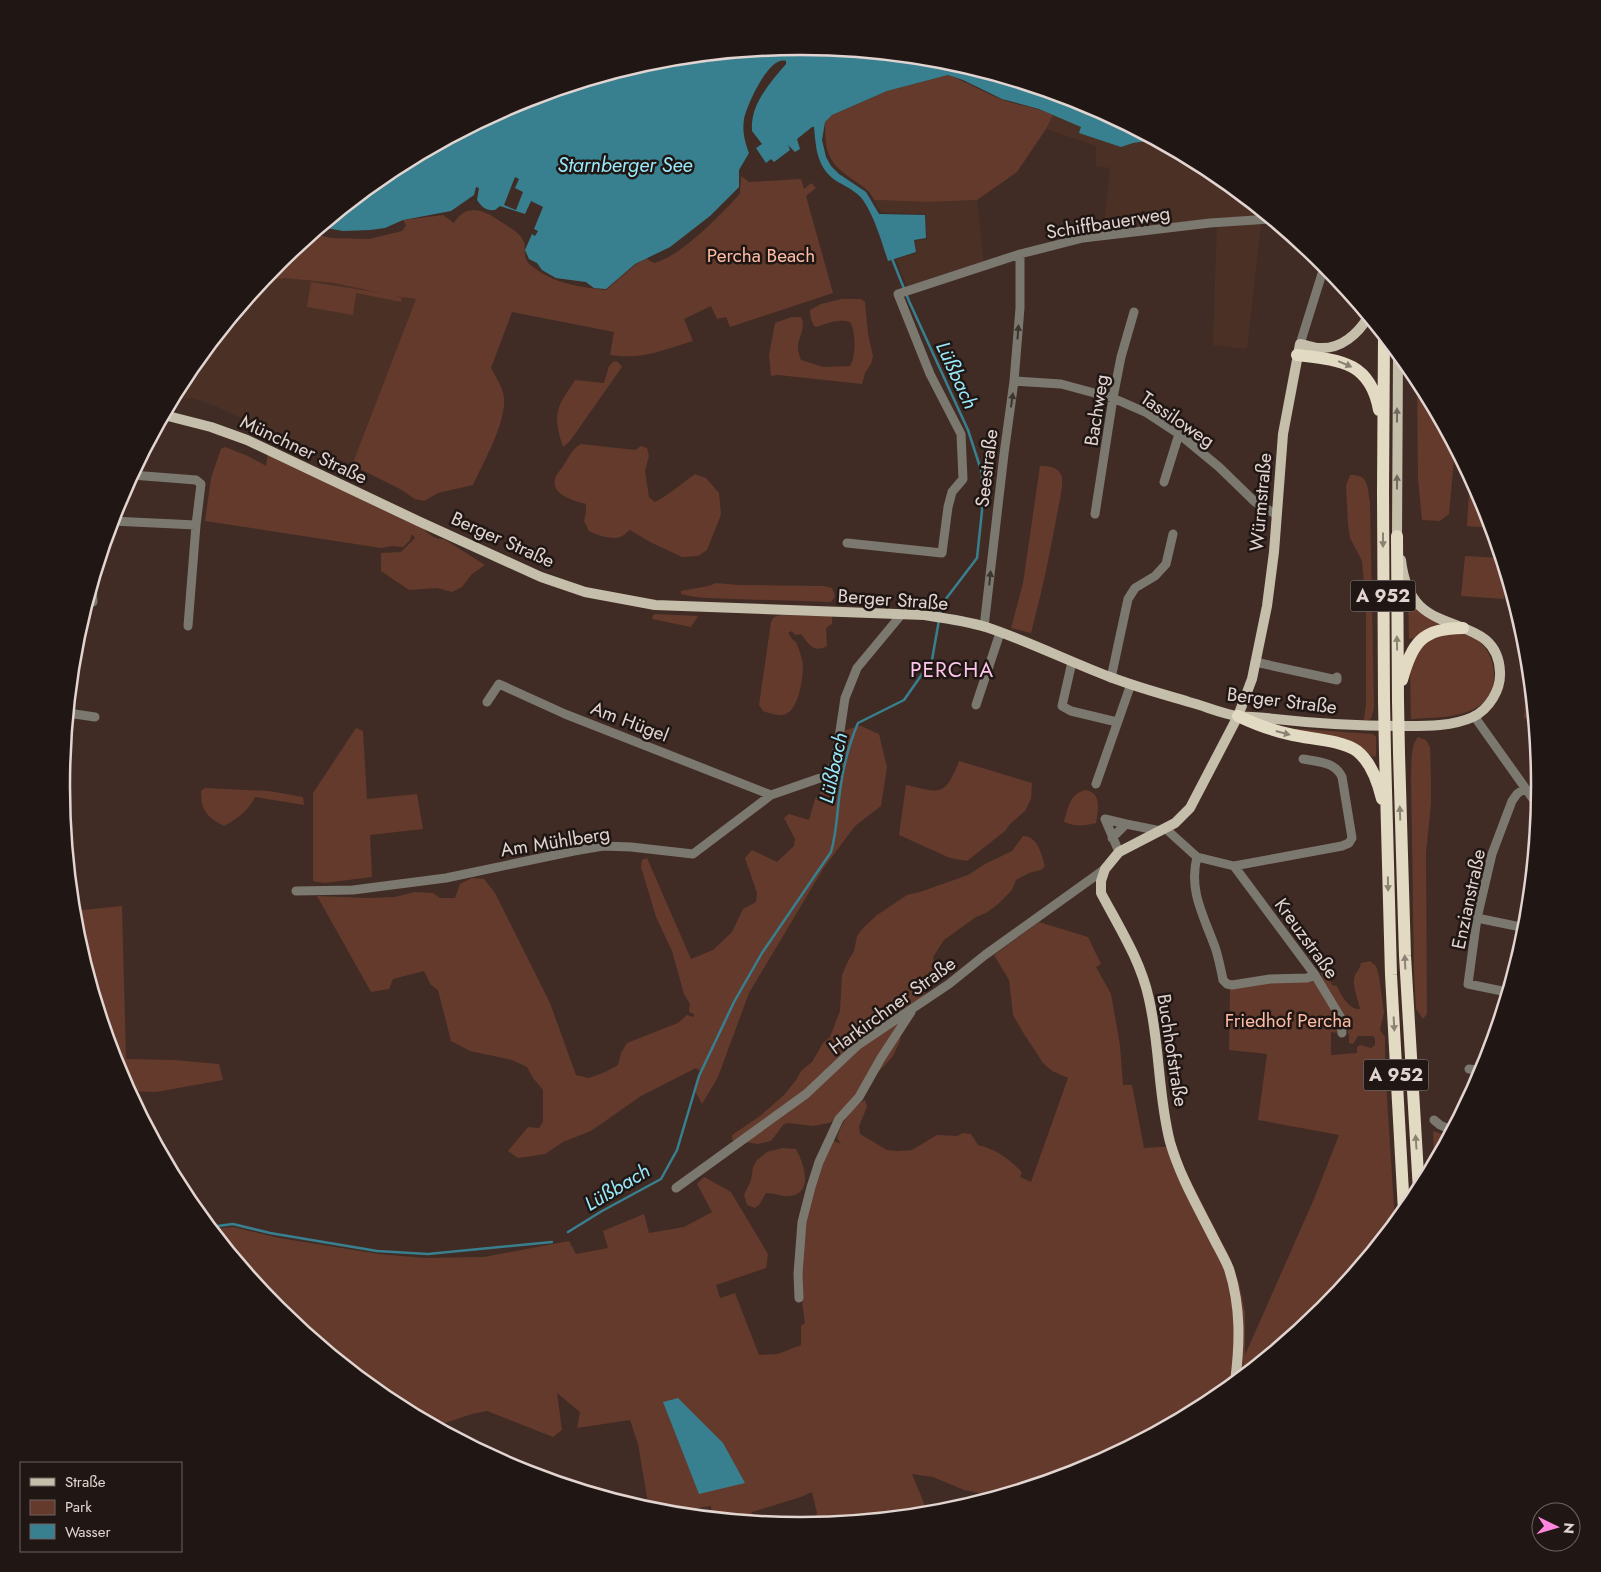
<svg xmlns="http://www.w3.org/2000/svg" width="1601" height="1572" font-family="Jost,sans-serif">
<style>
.built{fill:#4b3026}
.green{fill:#633a2b}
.water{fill:#38808f}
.pier{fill:#402c25}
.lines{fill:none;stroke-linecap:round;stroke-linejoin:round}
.stream{stroke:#38808f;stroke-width:2.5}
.minor{stroke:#7b786f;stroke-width:9}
.major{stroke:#c5beab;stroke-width:10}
.highway{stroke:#e2dac2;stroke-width:12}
.highway-bridge{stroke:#e2dac2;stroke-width:12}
.oneway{fill:#3b342f}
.oneway2{fill:#8b8274}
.oneway3{fill:#726a60}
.labels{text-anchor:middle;stroke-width:5;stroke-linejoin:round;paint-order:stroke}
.shield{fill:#201714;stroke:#a89b98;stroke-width:1}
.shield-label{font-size:18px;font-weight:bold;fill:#e2d4d0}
.street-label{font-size:19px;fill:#e2d4d0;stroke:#201714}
.park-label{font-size:19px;fill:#febca5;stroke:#201714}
.water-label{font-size:20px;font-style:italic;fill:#98e9fc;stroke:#201714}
.quarter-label{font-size:21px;letter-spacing:1px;fill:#fec6ec;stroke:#201714}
.rim{fill:none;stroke:#e2d4d0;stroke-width:2.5}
</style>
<rect width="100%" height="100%" fill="#402c25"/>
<path class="built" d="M1062,96L1084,103L1212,171L1265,215H1262L1247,349L1213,345L1217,218L1103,232L1110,168L1096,166V146L1046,129Z
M874,200L927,202L977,200L984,264L907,287L896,259L917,253L915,241L927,239L926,214L881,212Z
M268,275L334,283L416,299L352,465L251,423L213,405L191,398L176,400L173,399L186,375Z"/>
<path class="green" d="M948,75C967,82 983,92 1001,99C1018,106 1037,107 1053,115L1046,129L1017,172L977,200L927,202L874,200C870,191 864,187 855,181C828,163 825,154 825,122L832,115L887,91Z
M741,176L749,182L801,179L804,189L811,183L816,188L806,196L833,293L730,327L726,317L717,319L711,306L684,319L693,341C663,350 642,360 610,355L614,332L512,312L491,368C495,376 501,384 503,393C510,417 483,463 473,485L438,493L424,501L415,499L400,489L352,465L416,299L395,296L402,298L401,302L356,293L353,315L307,307L311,282L381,293L334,283L285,278L277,279L267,276L278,263L313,234L331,238L369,239L402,231L406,225L403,220L443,215L454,223C468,199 489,213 506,225C512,229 519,233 523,240C528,250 520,258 533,267C555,284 580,287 606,290L635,265L646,259L635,264L606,289L594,288L586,282L556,278L542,270L555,237L646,246L647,259L654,263C683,255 719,216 740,194Z
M841,299H861L865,302L868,334L873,356L871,364L865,373L862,384L778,375L771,376L769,355L775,323L791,317H801C807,329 797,338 798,348C798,352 800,357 801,360L823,367L850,366C856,357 856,331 850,322C837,318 827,324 815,327C811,321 810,317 810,310L821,304Z
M614,361L618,362L622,367L570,441L563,447C557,429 553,414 564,397C567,391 572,386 575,380L604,383L609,366Z
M1417,378L1455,448L1449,514L1440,521L1422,520L1418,479Z
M581,444L635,450L641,446L647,448L649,456L645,471L649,497L655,502C670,494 681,484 695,474L706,478L719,493L721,515L707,550L698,556L682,557L650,542L630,530C627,532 624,536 620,537C611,540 597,535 589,531L584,521L586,512V504C574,501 551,495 555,479C556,474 561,470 563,466C569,457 572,449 581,444Z
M225,447L248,456L266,466L268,452L419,523C425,531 433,540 444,539L485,565L472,574L462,587L452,592L437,588L409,590L381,571V553L401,552L415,538L412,534L410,540L403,547L393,546L381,548L205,521L211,478L221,449Z
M1040,466C1049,466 1060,467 1062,478C1063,490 1058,508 1056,520C1049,558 1041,596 1031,633L1011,628L1023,583Z
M1350,475C1369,475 1367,485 1370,502L1374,708L1371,719L1364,722V718L1366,705V606L1362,561L1350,538L1348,524L1346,486Z
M1470,477L1484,503L1492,528L1467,526Z
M1465,556L1501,558L1506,575L1504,599L1461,596Z
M716,583L739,585L824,586L832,588L835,596L831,602C799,601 767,600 735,599C718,598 698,599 681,594V591C693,588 705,588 716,583Z
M1408,597L1448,625L1417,638L1409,639Z
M654,614L698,616L691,627L652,619Z
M781,615L832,616V624L826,628L827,646C814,654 808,643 801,634L795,635L792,631L788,633L793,640L796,642C799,649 802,658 803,665C803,678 799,712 783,715C777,716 769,713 763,711L759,705L771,622L774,617Z
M1455,631C1465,634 1475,636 1482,644C1498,661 1499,692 1479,706C1460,719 1433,717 1411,719L1410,673L1413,662L1425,642Z
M1528,664L1534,719L1524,718Z
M861,726L879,734L887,767L881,806L855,826L823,869L749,993L718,1077L702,1104L694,1089L700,1071L696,1068L641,1096L591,1131L563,1142L545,1154L518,1158L508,1151L528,1127L539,1128L543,1122V1090L533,1078L527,1067L512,1060L470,1051L451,1041L438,990L431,985L424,971L393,979L389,989L371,992L317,896L366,898L395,897L414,892L433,893L440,898H455L460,884L472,878L484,879L495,893L550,1003L576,1075L589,1078L605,1072L618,1065L621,1053L627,1043L678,1023L687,1015L694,1017V1014L689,1012L690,1004L684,994L672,951L656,917L641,867L642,860L647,858L691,959L713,950L732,932L743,909L756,902L757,893L745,858L752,850L777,862L794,846L795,839L784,818L789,814L809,820L815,799L823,789L840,752L845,730Z
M356,728L363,731L367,799L417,794L423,829L370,835L372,877L324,883L313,881V793Z
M1286,728L1373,734L1376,737V756L1373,757L1363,749Z
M1418,737L1426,740L1430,747L1431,780V804L1426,853L1427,1014L1423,1019L1416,1009L1414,973L1411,775C1412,763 1410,746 1418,737Z
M959,761L1032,783L1031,799L1025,811L1010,824L1005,831L967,861L950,858L899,835L906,785C941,793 945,797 959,761Z
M205,788L269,791L303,797L304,805L255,797C248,811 237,819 224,826C207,817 201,811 201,791Z
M1086,790C1102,793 1098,810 1096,823C1084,826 1076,827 1064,822C1068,808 1070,793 1086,790Z
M1023,836C1039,837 1041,854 1045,866L1041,870L1029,873L1016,880L1012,890L997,905L986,913L976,917L944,940L933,957L936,977L902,1026L900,1041L893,1056L864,1088L841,1117L829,1123L813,1126L789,1123L784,1124L771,1141L758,1144L732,1140V1135L760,1116L784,1095L796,1080L801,1071L812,1062L823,1043L830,1037L840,1011L842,975L848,961L854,951L857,936L864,927L877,915L907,895L920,892L968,875L985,864L1012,851Z
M122,906L126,1059L174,1060L219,1064L223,1080L156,1092L129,1091L117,1069L75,930L73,911Z
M1039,922L1088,937L1101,964L1096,967L1111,994L1120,1045L1123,1085H1132L1144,1148L1177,1146L1184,1168L1231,1260L1239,1283L1245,1312V1355L1314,1199L1339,1135L1258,1120L1267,1054L1229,1050L1230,989L1270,981L1314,980L1338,1019V1033L1331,1032V1055L1357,1053V1047L1360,1045L1371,1048L1375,1045V1038L1372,1036H1358L1353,1044L1349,1043V1034H1348V1024L1344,1015L1322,978L1321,971L1323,969H1326L1332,985L1337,986C1341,995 1349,1010 1360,1009C1358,999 1353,988 1354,979C1355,972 1360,970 1361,963L1370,961L1376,966L1379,976L1384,1013L1380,1030L1385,1037V1067L1395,1222L1323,1309L1211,1401L1083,1470L994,1496L964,1490L933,1477L912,1474L928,1513L814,1524L817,1513L812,1492L801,1497L752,1512L750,1520L712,1517L711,1506C690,1509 670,1516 649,1509L638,1444L630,1420L577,1428L580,1412L557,1393L562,1430L553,1437L487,1411L472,1414L436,1426L389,1401L277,1309L212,1229L233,1227L279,1238L379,1254L424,1258L484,1257L569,1241L576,1254L608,1248L603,1231L644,1214L649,1233L684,1227L712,1212L697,1184L704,1177L731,1192L768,1254L766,1268L716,1285L720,1298L735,1293L759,1355L778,1354L801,1345V1326L805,1323L801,1294L800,1261L811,1187L832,1140L841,1144L837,1138C841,1124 851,1107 865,1100L867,1107L859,1126L860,1134L887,1150L897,1151L912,1150L937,1135L957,1136L963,1133L971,1134L978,1145C998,1150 1007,1158 1022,1172L1020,1177L1031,1182L1068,1078L1052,1071L1043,1063L1024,1034L1013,1015L1009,980L994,955Z
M1433,1131L1448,1136L1434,1162Z
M782,1148L796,1149C803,1162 815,1193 790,1196C782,1197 775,1193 766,1193L759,1205L755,1208L747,1205L744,1195L751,1180L753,1167L757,1160L767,1152Z"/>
<path class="water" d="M801,46L945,61L1061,96L1081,106L1083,102L1084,103L1104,113L1103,115L1110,117L1154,140L1133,143L1121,147L1079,133L1081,127L1039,109L1002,99L963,80L948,75L887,91L832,115L825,122L822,140L826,157L831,166L839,174L866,192L879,214L925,215L926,238L914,240L916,252L888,261C881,240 875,218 863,200C856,191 847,187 838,182C817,169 816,149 814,127H812L797,139L800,149L795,152L788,145L790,150L774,162L771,159L766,163L756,148L762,144L752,131C750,104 770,83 786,64V61C769,55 747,105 744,119C742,132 745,142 749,153L739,170V187L710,216L670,247L635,264L606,289L594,288L586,282L556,278L542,270L537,263L529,259L525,250L532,234L535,236L538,231L534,229L543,207L531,201L525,214L500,206L495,210C486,211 482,207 477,200L479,188L476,187L474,195L451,211L403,220L385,228L370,230L343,231L321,227L390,171L518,102L656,60Z
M678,1398L723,1443L745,1483L699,1494L663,1402Z"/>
<path class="pier" d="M515,177L519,179L515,188L523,192L516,210L504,205Z"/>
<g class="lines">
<path class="stream" d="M891,256L909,301L968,430L982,473V511L977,558L942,604L940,615
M210,1227L233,1224L270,1233L377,1251L428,1254L552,1242
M568,1232L602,1211L661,1179L677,1150L699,1076L734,1002L762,953L831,852C837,832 837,811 840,791C843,767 849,744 858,723L904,700L932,660L939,620"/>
<path class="minor" d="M1300,344L1325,264
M1014,381L1061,384L1113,398L1147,413L1179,434L1219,467L1255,502L1277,515
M132,475L196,480L201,484L196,525L188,626
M1164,482L1179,434
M1095,514L1113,398L1121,357L1134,312
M112,521L196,525
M847,543L942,553L948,507L952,492L963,479L961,434L930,374L898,294L1020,254L1083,238L1210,223L1270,219
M92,584L93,602
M984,627L1004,454L1014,381L1020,308V254
M1072,662L1062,706L1071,711L1117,722
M1255,662L1337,680V677
M1111,678L1128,599L1135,588L1155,576L1166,564L1173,534
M487,702L499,684L565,714L771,795
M976,705L1000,633
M68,713L95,717
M1474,716L1538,806
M1096,784L1131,684
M1105,819L1119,852
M1105,819L1126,824
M1166,829L1197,857L1234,866L1315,975L1341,1018L1342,1033
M1112,838L1126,824L1161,831
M1197,857C1188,892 1205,918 1216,950C1219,960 1221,970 1223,980L1227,984L1232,985L1270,979L1307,978L1315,975
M1234,866L1342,846L1349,843L1352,838L1342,777C1335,762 1319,762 1303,759
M296,891L353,890L446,878L574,851L603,846L631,847L693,854L771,795L823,777L835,764L845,698L857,668L901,615
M1477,918L1526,928
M1507,992L1468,984L1477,918L1492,854L1512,801L1517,794L1525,788
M1469,1069L1483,1071
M1434,1120L1440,1125L1451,1130
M676,1188L806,1094L858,1045L949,984L985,955L1105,869
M799,1298L798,1274L802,1222L811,1187L819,1162L839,1119L859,1097L881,1058L911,1012"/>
<path class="major" d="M1398,353L1397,536L1398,543
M164,415L211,427L247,440L418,521L541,577L585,592L655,605L924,615C944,618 966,621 986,627C1028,641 1068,661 1110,677C1136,687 1163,694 1189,702C1205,706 1222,714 1238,716C1247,717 1257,717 1266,718C1310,723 1354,726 1399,726C1423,726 1451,727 1473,717C1489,709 1501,690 1500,672C1498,623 1447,632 1420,606C1408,594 1403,577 1401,560
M1235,1382C1240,1343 1241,1307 1229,1269C1225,1259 1219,1249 1214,1239C1198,1207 1180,1177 1170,1142C1158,1096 1160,1046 1149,999C1141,961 1119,927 1101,893V881L1105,869L1119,852L1175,823L1190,808L1238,716L1252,679L1267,606L1274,552L1283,434L1300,344C1307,345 1314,348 1320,348C1341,349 1358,334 1368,317"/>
<path class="highway" d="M1297,355C1339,360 1370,361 1379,410
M1397,536L1398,701
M1402,680C1412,643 1422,628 1463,628
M1384,701L1383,491L1384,337
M1238,716C1255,724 1273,731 1293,735C1311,739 1341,740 1357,751C1371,762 1378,782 1382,799
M1385,753L1391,975L1404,1211
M1399,753L1405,956L1419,1191"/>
<path class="highway-bridge" d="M1384,701L1385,753
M1398,701L1399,753"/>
</g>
<defs><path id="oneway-solid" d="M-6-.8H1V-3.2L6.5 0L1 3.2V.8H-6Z" transform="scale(1.25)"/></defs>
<g class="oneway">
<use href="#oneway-solid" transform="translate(1018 332) rotate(-86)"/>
<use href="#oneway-solid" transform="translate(1012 400) rotate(-82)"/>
<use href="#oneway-solid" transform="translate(990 578) rotate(-84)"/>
</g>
<g class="oneway2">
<use href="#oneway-solid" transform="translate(1345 364) rotate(23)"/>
<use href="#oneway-solid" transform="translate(1383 540) rotate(90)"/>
<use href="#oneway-solid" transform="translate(1397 643) rotate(-91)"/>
<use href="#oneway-solid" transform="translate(1283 733) rotate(15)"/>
<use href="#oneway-solid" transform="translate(1400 813) rotate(-92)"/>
<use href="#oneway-solid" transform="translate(1388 884) rotate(89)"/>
<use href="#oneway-solid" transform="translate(1405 962) rotate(-93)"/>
<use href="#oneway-solid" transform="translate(1394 1024) rotate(87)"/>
<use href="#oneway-solid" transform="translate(1416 1142) rotate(-94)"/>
</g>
<g class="oneway3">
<use href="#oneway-solid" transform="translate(1397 415) rotate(-90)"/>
<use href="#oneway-solid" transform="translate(1397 482) rotate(-90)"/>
</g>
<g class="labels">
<g class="shield">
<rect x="1350.5" y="580.5" width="65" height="31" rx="4"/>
<rect x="1363.5" y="1059.5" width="65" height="31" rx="4"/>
</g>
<g class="shield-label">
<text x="1383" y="602">A 952</text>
<text x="1396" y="1081">A 952</text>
</g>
<g class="street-label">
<text transform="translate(1108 222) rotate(-9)" y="7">Schiffbauerweg</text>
<text transform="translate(1096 410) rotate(-81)" y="7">Bachweg</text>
<text transform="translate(1178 419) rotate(34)" y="7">Tassiloweg</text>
<text transform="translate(304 449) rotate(25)" y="7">Münchner Straße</text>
<text transform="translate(986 468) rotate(-83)" y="7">Seestraße</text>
<text transform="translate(1260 502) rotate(-85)" y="7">Würmstraße</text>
<text transform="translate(503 539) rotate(24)" y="7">Berger Straße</text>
<text transform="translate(893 599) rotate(4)" y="7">Berger Straße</text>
<text transform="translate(1282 700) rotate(7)" y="7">Berger Straße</text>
<text transform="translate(630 721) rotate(21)" y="7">Am Hügel</text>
<text transform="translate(555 841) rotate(-9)" y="7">Am Mühlberg</text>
<text transform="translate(1468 899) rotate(-78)" y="7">Enzianstraße</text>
<text transform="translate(1307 938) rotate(54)" y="7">Kreuzstraße</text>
<text transform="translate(892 1005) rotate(-36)" y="7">Harkirchner Straße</text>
<text transform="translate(1173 1050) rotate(81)" y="7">Buchhofstraße</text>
</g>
<g class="park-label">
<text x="761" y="262">Percha Beach</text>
<text x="1288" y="1027">Friedhof Percha</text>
</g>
<g class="water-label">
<text x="625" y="172">Starnberger See</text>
<text transform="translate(957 375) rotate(65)" y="7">Lüßbach</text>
<text transform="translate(833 768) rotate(-78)" y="7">Lüßbach</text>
<text transform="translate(617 1187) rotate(-31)" y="7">Lüßbach</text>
</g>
<g class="quarter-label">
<text x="952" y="677">PERCHA</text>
</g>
</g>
<path d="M0 0H1601V1572H0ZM800 55H801A730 730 0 0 1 1531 785V787A730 730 0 0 1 801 1517H800A730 730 0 0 1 70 787V785A730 730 0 0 1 800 55Z" fill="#201714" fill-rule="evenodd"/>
<path class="rim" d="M800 55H801A730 730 0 0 1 1531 785V787A730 730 0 0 1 801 1517H800A730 730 0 0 1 70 787V785A730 730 0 0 1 800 55Z"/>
<rect x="20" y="1462" width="162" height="90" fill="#201714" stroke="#6e635f"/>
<rect x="30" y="1478" width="25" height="8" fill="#c5beab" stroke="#6e635f"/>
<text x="65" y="1487" font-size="15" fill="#e2d4d0">Straße</text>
<rect x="30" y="1500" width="25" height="15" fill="#633a2b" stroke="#6e635f"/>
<text x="65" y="1512" font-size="15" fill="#e2d4d0">Park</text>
<rect x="30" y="1524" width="25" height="15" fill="#38808f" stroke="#6e635f"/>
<text x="65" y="1537" font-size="15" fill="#e2d4d0">Wasser</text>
<g transform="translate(1556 1527) rotate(95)"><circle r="24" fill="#201714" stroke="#6e635f"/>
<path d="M0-4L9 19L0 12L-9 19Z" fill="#ff85de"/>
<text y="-8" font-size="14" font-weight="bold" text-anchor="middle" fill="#e2d4d0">N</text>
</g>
</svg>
